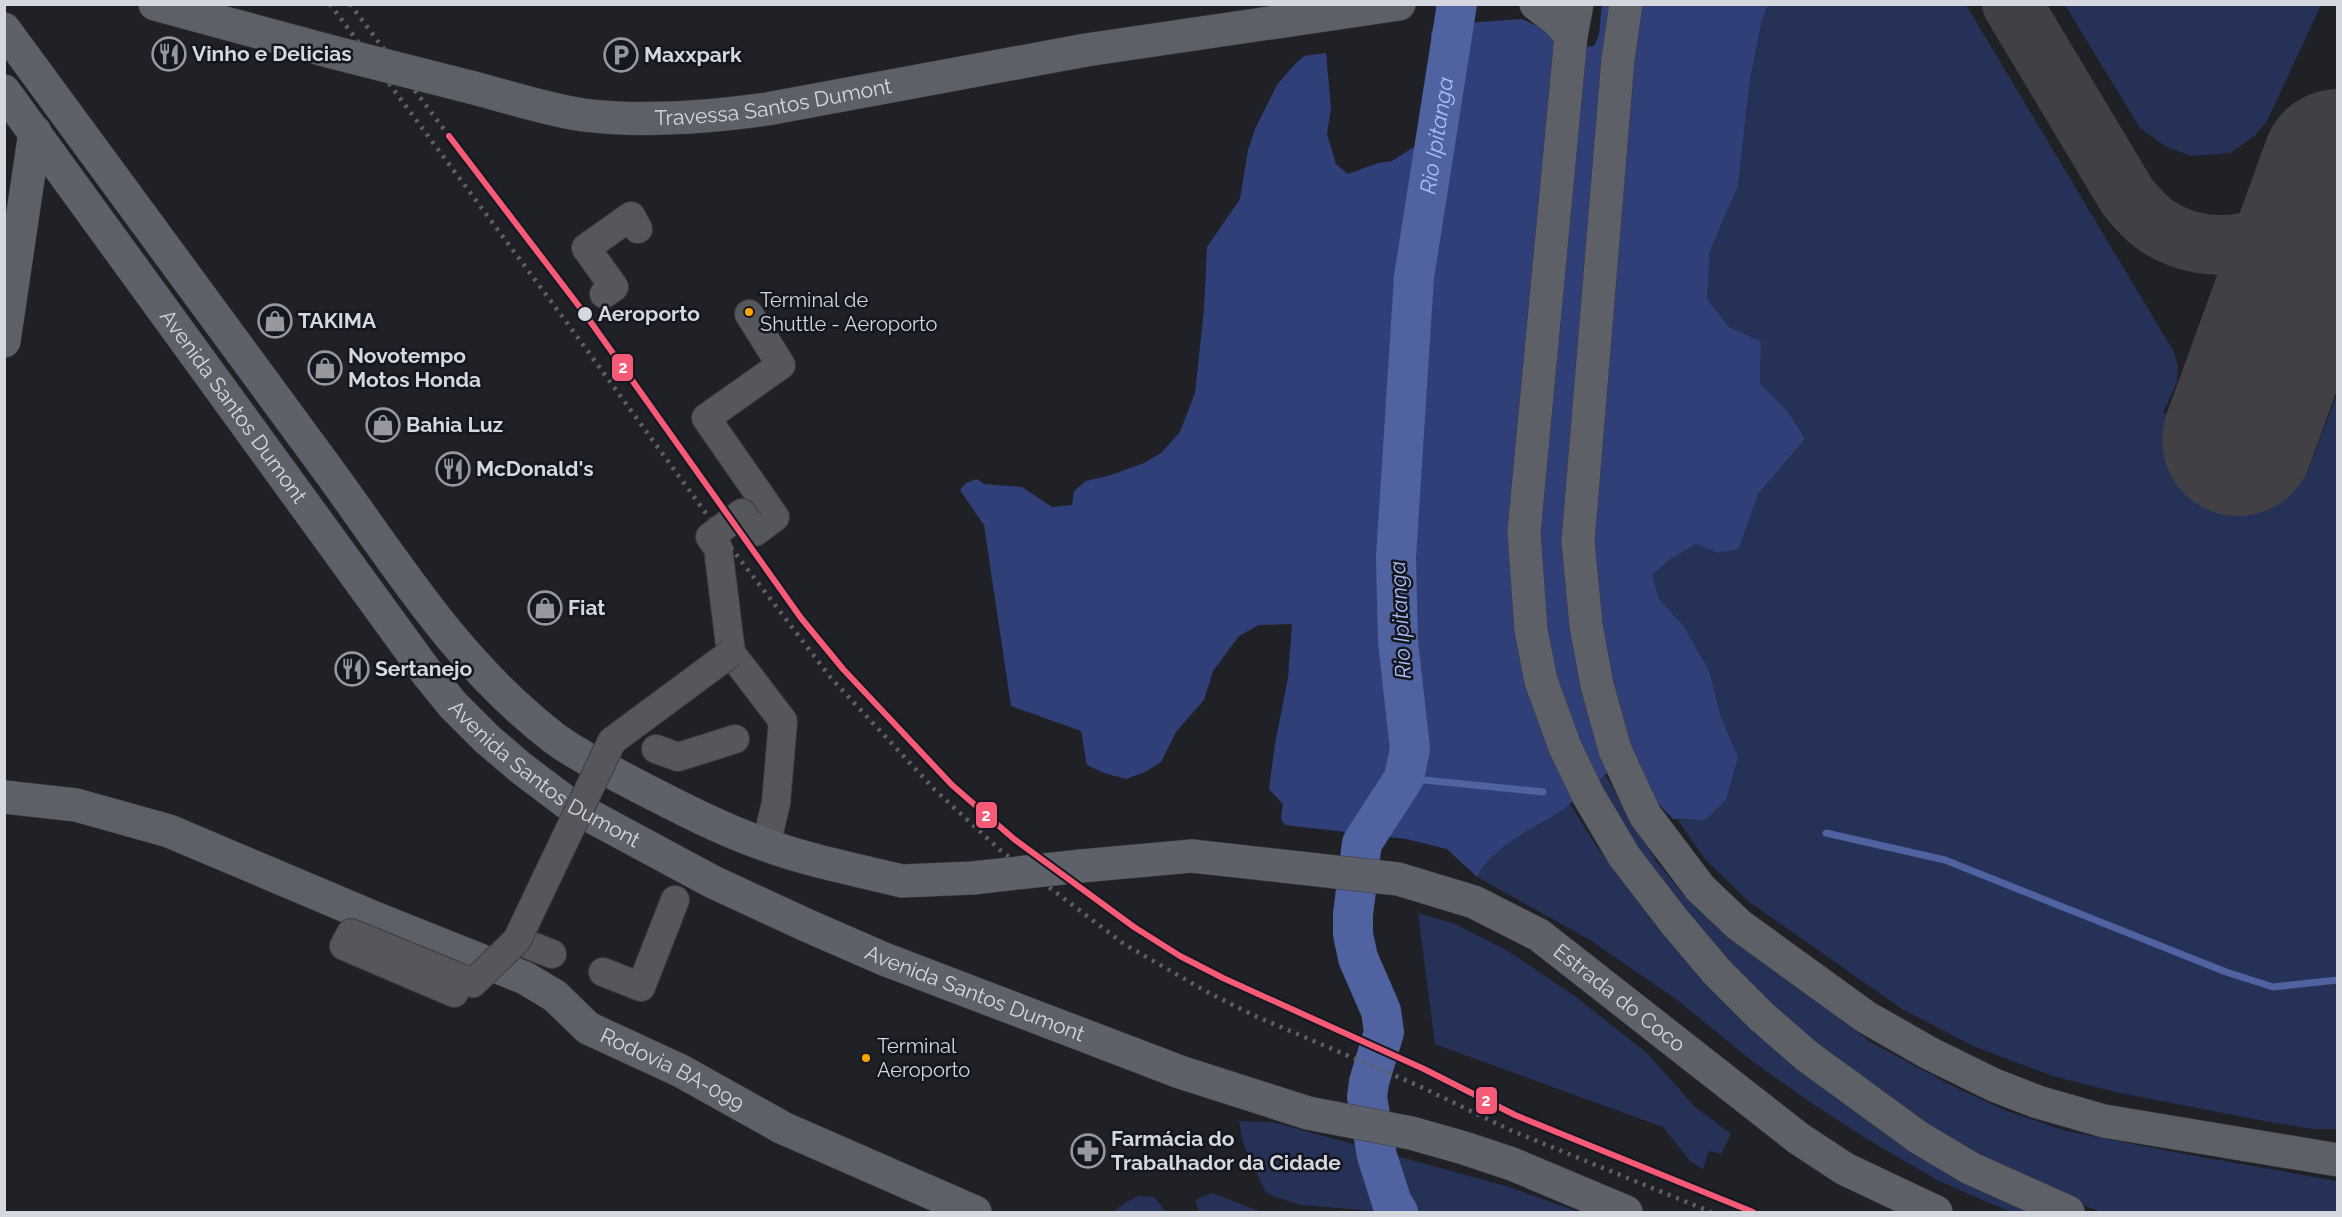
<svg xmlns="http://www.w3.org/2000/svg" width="2342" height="1217" font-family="Raleway,sans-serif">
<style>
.green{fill:#263158}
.forest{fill:#303f77}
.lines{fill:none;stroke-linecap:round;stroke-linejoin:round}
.stream{stroke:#5062a0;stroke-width:7}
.river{stroke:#5062a0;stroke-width:40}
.taxiway{stroke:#404045;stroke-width:60}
.runway{stroke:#404045;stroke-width:152}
.minor-casing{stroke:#3b3c41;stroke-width:30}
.major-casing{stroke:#3b3c41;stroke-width:34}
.highway-casing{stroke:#3b3c41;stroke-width:34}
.minor{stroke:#56575c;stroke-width:28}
.major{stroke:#5d6167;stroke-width:33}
.highway{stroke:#5e6169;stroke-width:33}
.rail{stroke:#5f6064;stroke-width:4.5;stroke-dasharray:3 6;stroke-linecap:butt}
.minor-bridge-casing{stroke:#3b3c41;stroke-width:30;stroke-linecap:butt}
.major-bridge-casing{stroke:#3b3c41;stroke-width:34;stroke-linecap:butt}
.highway-bridge-casing{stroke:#3b3c41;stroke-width:34;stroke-linecap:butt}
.minor-bridge{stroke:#56575c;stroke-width:28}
.major-bridge{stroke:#5d6167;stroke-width:33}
.highway-bridge{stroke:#5e6169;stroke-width:33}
.metro-1-casing{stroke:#14171f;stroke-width:10}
.metro-1{stroke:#f75a77;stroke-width:6}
.bus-dot{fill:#f7a600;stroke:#14171f;stroke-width:2}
.stop-dot{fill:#d6d8df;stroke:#14171f;stroke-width:2}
.labels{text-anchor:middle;stroke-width:5;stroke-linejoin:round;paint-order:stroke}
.bus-label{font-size:20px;fill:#d6d8df;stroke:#14171f;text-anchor:start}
.poi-label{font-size:21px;font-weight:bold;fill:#d6d8df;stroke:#14171f;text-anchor:start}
.street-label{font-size:21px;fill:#d6d8df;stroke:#14171f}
.stop-label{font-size:21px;font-weight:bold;fill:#d6d8df;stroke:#14171f;text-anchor:start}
.water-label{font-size:22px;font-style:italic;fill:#acbff8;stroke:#14171f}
.line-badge{stroke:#14171f;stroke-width:2}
.badge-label{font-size:16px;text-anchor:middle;font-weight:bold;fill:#fff}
</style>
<rect width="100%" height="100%" fill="#202126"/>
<path class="green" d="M1768,5H1966L2174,352C2184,379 2173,389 2163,413L2308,471L2337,394V1129H2312L2269,1122L2116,1092L2053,1076L1973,1046L1902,1009L1748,901L1705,859L1678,820H1705L1738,757L1721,717L1709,670L1683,625L1659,599L1652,575L1671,559L1696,544L1717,553L1739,549L1758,494L1805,439L1789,413L1760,383L1761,341L1729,327L1707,299L1710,251L1738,186L1750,80L1762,20Z
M2065,5H2321L2267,121L2254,136L2230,153L2191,156L2165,146L2140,128Z
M1605,775L1657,862L1682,893L1716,927L1872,1043L1949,1084L2004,1110L2066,1131L2190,1155L2337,1181V1212H2102L2057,1195L1999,1167L1879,1097L1757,995L1670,894L1620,820L1597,779Z
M1570,804L1597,847L1658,925L2034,1212H2012L1994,1205L1937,1180L1867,1139L1810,1102L1751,1060L1676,999L1590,940L1477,877C1495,843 1538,823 1570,804Z
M1418,913L1455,924L1508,951L1576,997L1647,1053L1694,1106L1731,1134L1721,1154L1709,1151L1703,1169L1691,1162L1663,1127L1435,1044Z
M1239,1121L1272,1122L1506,1186L1579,1212H1388L1300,1205L1266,1193L1243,1143Z
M1212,1193L1262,1212H1199L1195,1200Z
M1139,1196L1154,1197L1166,1212H1113L1126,1202Z"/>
<path class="forest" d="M1602,5H1768L1762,20L1750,80L1738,186L1710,251L1707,299L1729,327L1761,341L1760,383L1789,413L1805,439L1758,494L1739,549L1717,553L1696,544L1671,559L1652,575L1659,599L1683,625L1709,670L1721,717L1738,757L1726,800L1705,820L1673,819L1644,789L1625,757C1607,773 1590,788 1571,803C1540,828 1497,840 1477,877L1447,849L1406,839L1285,825L1281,819L1283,804L1269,789L1275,744L1288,678L1292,624L1259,625L1239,636L1213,671L1204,700L1176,732L1161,762L1145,772L1126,779L1104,773L1087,765L1081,731L1011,706L984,525L960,490L966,483L977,479L984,484L1022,487L1052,507L1072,505L1074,491L1086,481L1111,475L1144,463L1161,453L1180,432L1195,393L1204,309L1207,247L1240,199L1248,150L1255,129L1277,85L1293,66L1304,56L1326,53L1331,108L1327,134L1336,164L1348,174L1378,163L1392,161L1415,146L1426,120L1433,69L1431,32L1439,25L1522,19L1584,47L1594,46L1599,35Z"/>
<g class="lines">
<path class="stream" d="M1404,778L1543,792
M1826,833L1945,860L2226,972L2273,987L2338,980"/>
<path class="river" id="s1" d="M1398,1212L1392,1203L1377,1156L1367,1097L1369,1082L1384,1032L1381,1011L1358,958L1353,934V914L1362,843L1404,778L1410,749L1398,642L1396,557L1414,277L1457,4"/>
<path class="taxiway" d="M2012,4L2127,196C2136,207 2145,218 2157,226C2207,259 2278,248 2316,201C2325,190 2331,176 2338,165
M2299,272L2297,283L2309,296L2338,311"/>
<path class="runway" d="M2238,440L2338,165"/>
<defs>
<path id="minor" d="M604,294L614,287L586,248L631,216L638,229
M749,314L781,365L706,418L775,517L755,532L750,524
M718,548L731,653L783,721L776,803L766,845
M656,749L678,757L735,739
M517,940L552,954
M603,972L641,987L675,900"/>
<g id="major">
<path d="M155,4L336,53"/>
<path d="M1536,4L1557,20L1571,36"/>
<path d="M1577,4L1571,36L1524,532L1531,630L1541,681L1565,747L1588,795L1624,856L1674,921L1717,972L1761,1016L1807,1056L1918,1137L1970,1168L2068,1212"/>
<path d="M1626,4L1618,59L1578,541L1586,625L1597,685L1615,750L1645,815L1700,888L1739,925L1866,1017L1929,1053L1994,1085L2038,1102L2104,1121L2338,1160"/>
<path id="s2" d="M470,87C505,96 548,110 583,115C640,122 710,117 767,109L1086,50L1399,4"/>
<path d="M4,341L35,132"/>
<path id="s3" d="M4,797L76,805L169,831L377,919L525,978L555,996L588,1028L681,1071L783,1128L975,1212"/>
</g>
<g id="highway">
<path d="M4,29C109,173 215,316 320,459C395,560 452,659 554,738C578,756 606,769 632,783C675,805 720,829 766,845C810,861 857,870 902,881"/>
<path id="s4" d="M4,91L427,673L453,705L487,739L521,768L570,805L713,882L806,925L884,959L1180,1072L1308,1113L1411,1133L1464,1148L1512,1164L1626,1212"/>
<path id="s5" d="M1081,866L1192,856L1398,879L1474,902L1539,935L1798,1138L1845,1169L1936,1212"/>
</g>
</defs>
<use href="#minor" class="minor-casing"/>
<use href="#major" class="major-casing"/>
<use href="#highway" class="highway-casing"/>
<use href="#minor" class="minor"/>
<use href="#major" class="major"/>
<use href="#highway" class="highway"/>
<path class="rail" d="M330,4L573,331L732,549L831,678L935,790L1000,850L1124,944L1209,993L1255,1016L1417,1085L1510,1130L1711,1212
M350,4L449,136"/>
<defs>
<path id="minor-bridge" d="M718,548L710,537L742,513L750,524
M363,944L459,983L454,993L344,946L351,933L473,983L517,940L612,741L731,653"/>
<path id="major-bridge" d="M336,53L470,87"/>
<path id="highway-bridge" d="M902,881L973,878L1081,866"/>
</defs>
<use href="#minor-bridge" class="minor-bridge-casing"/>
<use href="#major-bridge" class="major-bridge-casing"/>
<use href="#highway-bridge" class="highway-bridge-casing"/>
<use href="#minor-bridge" class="minor-bridge"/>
<use href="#major-bridge" class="major-bridge"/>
<use href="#highway-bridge" class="highway-bridge"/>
<defs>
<path id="metro-1" d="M449,136L585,314L801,618L843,669L952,785L1014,839L1134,927L1180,956L1223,978L1424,1069L1515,1115L1753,1212"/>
</defs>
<use href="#metro-1" class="metro-1-casing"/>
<use href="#metro-1" class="metro-1"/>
</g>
<defs>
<symbol id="restaurant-ring" viewBox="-11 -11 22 22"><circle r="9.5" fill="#14171f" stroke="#96989e" stroke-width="1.5"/><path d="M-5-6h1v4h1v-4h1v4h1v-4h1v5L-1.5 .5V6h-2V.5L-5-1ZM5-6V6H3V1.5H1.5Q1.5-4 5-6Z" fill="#96989e"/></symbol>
<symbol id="parking-ring" viewBox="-11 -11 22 22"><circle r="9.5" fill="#14171f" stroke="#96989e" stroke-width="1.5"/><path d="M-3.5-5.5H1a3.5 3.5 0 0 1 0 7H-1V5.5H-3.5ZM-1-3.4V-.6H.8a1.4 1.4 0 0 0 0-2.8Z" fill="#96989e"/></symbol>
<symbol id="shop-ring" viewBox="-11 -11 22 22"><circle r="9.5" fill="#14171f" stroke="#96989e" stroke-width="1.5"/><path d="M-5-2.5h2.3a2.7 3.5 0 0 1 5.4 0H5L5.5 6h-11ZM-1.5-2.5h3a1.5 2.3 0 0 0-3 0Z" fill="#96989e"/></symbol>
<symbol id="pharmacy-ring" viewBox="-11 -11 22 22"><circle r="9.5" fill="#14171f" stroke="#96989e" stroke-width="1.5"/><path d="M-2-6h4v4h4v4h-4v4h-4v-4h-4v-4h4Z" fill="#96989e"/></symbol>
</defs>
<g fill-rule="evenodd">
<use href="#restaurant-ring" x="150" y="35" width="38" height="38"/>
<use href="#parking-ring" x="602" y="36" width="38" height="38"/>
<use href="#shop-ring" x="256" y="302" width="38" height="38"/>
<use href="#shop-ring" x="306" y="349" width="38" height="38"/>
<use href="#shop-ring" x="364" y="406" width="38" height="38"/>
<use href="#restaurant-ring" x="434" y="450" width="38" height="38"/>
<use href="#shop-ring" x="526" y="589" width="38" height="38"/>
<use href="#restaurant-ring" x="333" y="650" width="38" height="38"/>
<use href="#pharmacy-ring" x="1069" y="1132" width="38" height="38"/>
</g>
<g class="bus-dot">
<circle cx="749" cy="312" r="5"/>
<circle cx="866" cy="1058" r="5"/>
</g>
<circle class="stop-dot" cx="585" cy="314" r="8"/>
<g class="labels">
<g class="bus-label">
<text x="760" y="307">Terminal de<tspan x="760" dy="24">Shuttle - Aeroporto</tspan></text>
<text x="877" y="1053">Terminal<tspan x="877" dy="24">Aeroporto</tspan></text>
</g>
<g class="poi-label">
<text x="192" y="61">Vinho e Delicias</text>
<text x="644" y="62">Maxxpark</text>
<text x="298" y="328">TAKIMA</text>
<text x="348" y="363">Novotempo<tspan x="348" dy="24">Motos Honda</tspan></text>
<text x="406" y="432">Bahia Luz</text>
<text x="476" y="476">McDonald's</text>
<text x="568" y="615">Fiat</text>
<text x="375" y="676">Sertanejo</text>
<text x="1111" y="1146">Farmácia do<tspan x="1111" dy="24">Trabalhador da Cidade</tspan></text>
</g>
<g class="street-label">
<text dy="7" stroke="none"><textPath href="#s2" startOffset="308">Travessa Santos Dumont</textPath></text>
<text dy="7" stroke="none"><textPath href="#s4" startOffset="390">Avenida Santos Dumont</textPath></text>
<text dy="7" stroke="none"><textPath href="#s4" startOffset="876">Avenida Santos Dumont</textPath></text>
<text dy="7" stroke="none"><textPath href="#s4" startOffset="1362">Avenida Santos Dumont</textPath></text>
<text dy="7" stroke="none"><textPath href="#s5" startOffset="573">Estrada do Coco</textPath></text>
<text dy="7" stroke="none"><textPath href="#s3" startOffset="729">Rodovia BA-099</textPath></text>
</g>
<g class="stop-label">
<text x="598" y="321">Aeroporto</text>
</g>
<g class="water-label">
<text dy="8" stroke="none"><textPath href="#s1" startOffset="1106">Rio Ipitanga</textPath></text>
<text transform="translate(1400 620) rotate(-93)" y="8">Rio Ipitanga</text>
</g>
</g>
<g class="line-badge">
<rect x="611" y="353" width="23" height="29" rx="6" fill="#f75a77"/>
<rect x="975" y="801" width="23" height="28" rx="6" fill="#f75a77"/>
<rect x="1475" y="1086" width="23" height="29" rx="6" fill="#f75a77"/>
</g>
<g class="badge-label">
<text x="623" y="373">2</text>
<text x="986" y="821">2</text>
<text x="1486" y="1106">2</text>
</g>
<rect width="2342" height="1217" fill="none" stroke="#d6d8df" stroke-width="12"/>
</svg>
